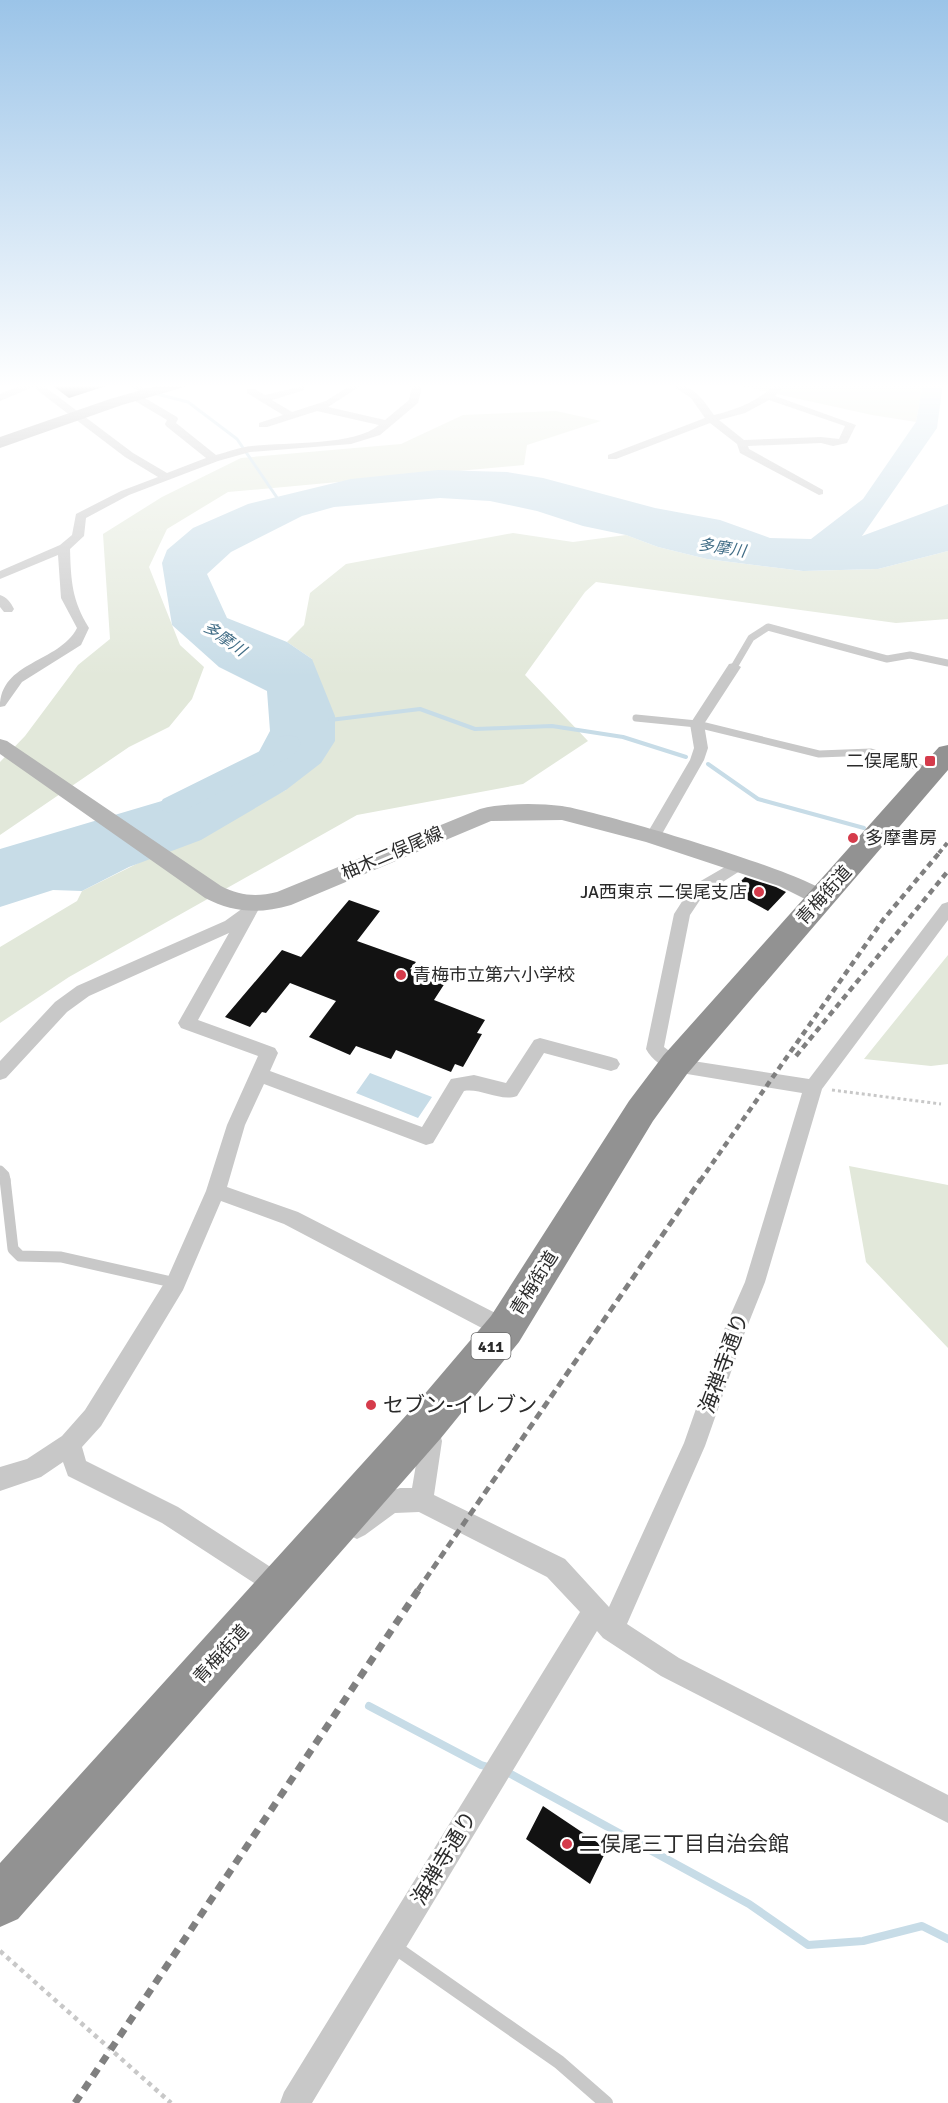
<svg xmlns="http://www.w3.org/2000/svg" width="948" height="2103" font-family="Signika,'Noto Sans JP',sans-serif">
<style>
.green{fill:#e2e8da}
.water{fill:#c7dce7}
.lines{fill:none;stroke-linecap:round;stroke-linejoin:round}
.stream-far2{stroke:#c7dce7;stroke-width:3}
.stream-far1{stroke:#c7dce7;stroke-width:4}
.stream{stroke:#c7dce7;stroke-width:8}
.river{fill:#c7dce7;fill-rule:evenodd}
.building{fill:#121212}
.path-far1{stroke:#c8c8c8;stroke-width:3;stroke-dasharray:3 3;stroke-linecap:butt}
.path{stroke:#c8c8c8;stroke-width:4.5;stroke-dasharray:4.5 4.5;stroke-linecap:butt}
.lane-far4{stroke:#c8c8c8;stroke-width:5}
.lane-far3{stroke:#c8c8c8;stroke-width:7}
.lane-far2{stroke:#c8c8c8;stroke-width:9}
.lane-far1{stroke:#c8c8c8;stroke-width:11}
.lane{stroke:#c8c8c8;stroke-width:14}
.street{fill:#c8c8c8;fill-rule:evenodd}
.secondary{fill:#b5b5b5;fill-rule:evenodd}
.primary{fill:#a3a3a3;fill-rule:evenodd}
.highway{fill:#929292;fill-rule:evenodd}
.rail-far3{stroke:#808080;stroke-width:4;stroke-dasharray:4.5 4;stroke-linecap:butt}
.rail-far2{stroke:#808080;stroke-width:4.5;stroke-dasharray:6 4.5;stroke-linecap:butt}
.rail-far1{stroke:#808080;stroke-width:5;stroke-dasharray:8 5;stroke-linecap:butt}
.rail{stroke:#808080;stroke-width:7;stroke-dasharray:9 7;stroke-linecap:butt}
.poi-dot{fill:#d53b4b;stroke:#fff;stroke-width:2}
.labels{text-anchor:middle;stroke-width:6;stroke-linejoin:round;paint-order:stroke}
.far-water-label{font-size:16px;font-style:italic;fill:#416d86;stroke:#fff}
.shield{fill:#fff;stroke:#6b6b6b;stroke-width:1.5}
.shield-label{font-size:16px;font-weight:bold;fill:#2b2b2b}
.poi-label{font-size:18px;fill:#2b2b2b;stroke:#fff;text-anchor:end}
.street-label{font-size:18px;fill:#2b2b2b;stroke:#fff}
.near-street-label{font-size:21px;fill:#2b2b2b;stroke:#fff}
.near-poi-label{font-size:21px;fill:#2b2b2b;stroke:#fff;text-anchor:start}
</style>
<rect width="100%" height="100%" fill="#fff"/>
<path class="green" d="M733,383H923L916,422L872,415L732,384Z
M556,411L601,421L527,445L524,465L228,492L167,529L149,567L180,645L204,667L192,699L169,727L129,747L0,835V762L25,736L78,665L110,639L103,534L162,497L241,458L401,444L463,415Z
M513,533L573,542L626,535L658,547L707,559L803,571L878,569L948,551V619L896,623L596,582L585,592L525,675L588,741L523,784L357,815L69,977L0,1023V947L77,901L82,891L286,790L312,659L287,642L304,625L310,593L346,564Z
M948,955V1064L931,1066L864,1059Z
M849,1166L948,1185V1348L866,1262Z"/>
<path class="water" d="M923,383H943L937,428L862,536L948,504V551L878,569L803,571L707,559L658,547L626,535L583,526L537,511L490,501L440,498L334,507L302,516L231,552L207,574L227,618L287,642L312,659L335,716V741L321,763L286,790L201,840L129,867L82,891L53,890L0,907V849L246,776L270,731L267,691L219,667L172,625L162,563L167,550L193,528L248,504L351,479L438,470L507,472L543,478L655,508L720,520L770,538L811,539L863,499L916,422Z
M370,1073L432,1097L418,1118L356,1093Z"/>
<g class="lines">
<path class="stream-far2" d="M124,383L144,391
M153,393L188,402L237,439L280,502"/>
<path class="stream-far1" d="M330,720L420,709L475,729L552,726L623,737L686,757
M708,764L758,799L864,828"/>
<path class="stream" d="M369,1706L481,1765L492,1768
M507,1772L749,1904L808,1945L863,1941L922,1926L948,1939"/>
<path class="river" d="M288,735L297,737L301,743L294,755L183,811L173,814L163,811L159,805L163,799L274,744L279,737Z"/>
</g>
<path class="building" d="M49,383H106V386L69,398Z
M745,877L776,887L786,892L768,911L731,891Z
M349,900L380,911L357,941L416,962L410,969L445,983L434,1000L485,1020L477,1033L482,1034L463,1067L455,1064L451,1072L396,1050L391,1059L356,1046L350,1055L309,1037L336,1001L290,983L266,1013L262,1012L250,1027L225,1017L282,950L301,957Z
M543,1806L607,1849L590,1884L526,1839Z"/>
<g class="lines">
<path class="path-far1" d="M832,1090L941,1104"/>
<path class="path" d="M0,1951L171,2103"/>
<path class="lane-far4" d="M130,383L148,392
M407,383L418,385"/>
<path class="lane-far3" d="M734,667L751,638L768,627L887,659L910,655L948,663
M636,718L697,724L819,754L871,752L930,771"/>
<path class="lane-far2" d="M0,1170L5,1175L6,1181"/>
<path class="lane-far1" d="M5,1179L13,1249L20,1256L61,1257L176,1283"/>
<path class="lane" d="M393,1946L559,2062L606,2103"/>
<path class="street" d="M26,383H40L133,453L167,473L206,458L166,426L165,424L167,420L130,398V394H138L177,417L178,419L176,423L216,455C228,452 240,447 252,446C285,442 355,446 379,425L317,411L267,427H259V423L283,415L247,393V389H255L265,395L304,386V390L272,400L292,412L326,401L354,383H365L328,407L385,420L409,400L413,383H423L418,403L380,435L351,444L250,452L218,461L129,495L86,518L84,536L70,549C71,582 72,600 89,628L81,645L22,682L5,706L0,707C0,661 59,663 77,628L61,598L58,555L0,579V571L60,545L72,535L76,514L121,491L158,477L125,457L33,387L0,401V394Z
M668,383C691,382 702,398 714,415C739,409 758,401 777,383H787L775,396L856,425L847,443L833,446L821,443L748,446L749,449L823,490V494L819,495L740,453L737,444L710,423L616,459H608V455L705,418L691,398ZM769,400L845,426L839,439L821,437L744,440L719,420L745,413Z
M0,595C7,597 11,603 14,609L12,612H4L0,607Z
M734,663L741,667L704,724L708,748L704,760L658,841H648L645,837L690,760L694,748L690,724L729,664Z
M737,860L743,861L745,865L743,869L704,894L690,915L664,1047L680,1059L809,1079L942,904L948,902V920L822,1089L765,1282L745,1332L705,1446L627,1624L679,1658L948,1795V1823L661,1676L603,1638L597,1631L312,2103H280L284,2092L580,1612L547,1577L419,1512L395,1513L365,1535L357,1539L344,1533L340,1525L344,1517L355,1514L384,1493L400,1488H412L420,1441L417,1429L420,1421L428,1418L436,1421L442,1441L434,1495L565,1559L609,1607L684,1443L723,1332L745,1282L802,1093L675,1072C665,1069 651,1059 646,1049L674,914L692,886Z
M253,899L259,901L261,905L198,1020L275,1048L278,1053L270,1071L422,1127L451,1079L474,1075L506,1083L534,1040L540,1038L611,1057L617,1059L620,1064L617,1069L611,1071L544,1053L517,1096C500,1102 481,1088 464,1091L433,1143L426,1145L264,1084L245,1125L227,1187L298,1212L513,1322L516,1329L513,1336L505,1339L497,1336L284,1224L221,1201L183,1290L101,1426L82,1447L86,1461L178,1507L289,1579L292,1588L289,1597L280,1600L162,1523L68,1476L63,1462L41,1477L0,1491V1467L27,1459L62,1436L85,1410L168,1277L206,1191L227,1125L258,1056L181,1028L178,1023L229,933L89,996L67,1012L6,1078L0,1080V1061L55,1002L77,986L225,921L243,908L247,901Z"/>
<path class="secondary" d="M0,739L7,741L221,886C240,896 257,897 277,892L480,809C504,803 537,803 562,806C597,811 820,876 832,897L829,903L821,905L813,903L779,886L646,842L562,820L491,821L291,905C260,914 234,913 205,898L0,754Z"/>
<path class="primary" d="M166,383H190L188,386L122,405L0,448V437L110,399Z"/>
<path class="highway" d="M948,745V770L687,1074L653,1121L519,1342L441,1438L18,1919L0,1927V1863L411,1410L491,1316L629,1101L663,1056L939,747Z"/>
<path class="rail-far3" d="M939,853L948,842"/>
<path class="rail-far2" d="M796,1056L948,871
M700,1181L883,920L940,852"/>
<path class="rail-far1" d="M418,1590L701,1179"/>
<path class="rail" d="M75,2103L419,1589"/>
</g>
<linearGradient id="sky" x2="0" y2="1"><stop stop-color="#9bc4e8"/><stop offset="0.57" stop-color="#fff"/><stop offset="1" stop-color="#fff" stop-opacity="0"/></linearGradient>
<rect width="948" height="677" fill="url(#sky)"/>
<g class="poi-dot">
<rect x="924" y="755" width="12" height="12" rx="3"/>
<circle cx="853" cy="838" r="6"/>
<circle cx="759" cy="892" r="6"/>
<circle cx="401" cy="975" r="6"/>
<circle cx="371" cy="1405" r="6"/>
<circle cx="567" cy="1844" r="6"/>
</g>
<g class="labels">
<g class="far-water-label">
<text transform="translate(722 547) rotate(9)" y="6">多摩川</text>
<text transform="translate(225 638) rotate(35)" y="6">多摩川</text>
</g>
<rect class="shield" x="471.5" y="1333" width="39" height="26" rx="4.5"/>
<g class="shield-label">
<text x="491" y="1352">411</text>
</g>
<g class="poi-label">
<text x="918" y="767">二俣尾駅</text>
<text x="865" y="844" text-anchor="start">多摩書房</text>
<text x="747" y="898">JA西東京 二俣尾支店</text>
<text x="413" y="981" text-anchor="start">青梅市立第六小学校</text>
</g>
<g class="street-label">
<text transform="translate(392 853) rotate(-23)" y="6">柚木二俣尾線</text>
<text transform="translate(824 895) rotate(-48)" y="6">青梅街道</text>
<text transform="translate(534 1283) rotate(-58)" y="6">青梅街道</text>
<text transform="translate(221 1654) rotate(-48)" y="6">青梅街道</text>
</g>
<g class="near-street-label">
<text transform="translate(724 1363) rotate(-70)" y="7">海禅寺通り</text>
<text transform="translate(444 1858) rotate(-59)" y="7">海禅寺通り</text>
</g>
<g class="near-poi-label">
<text x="383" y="1412">セブン-イレブン</text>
<text x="579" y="1851">二俣尾三丁目自治会館</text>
</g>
</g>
</svg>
